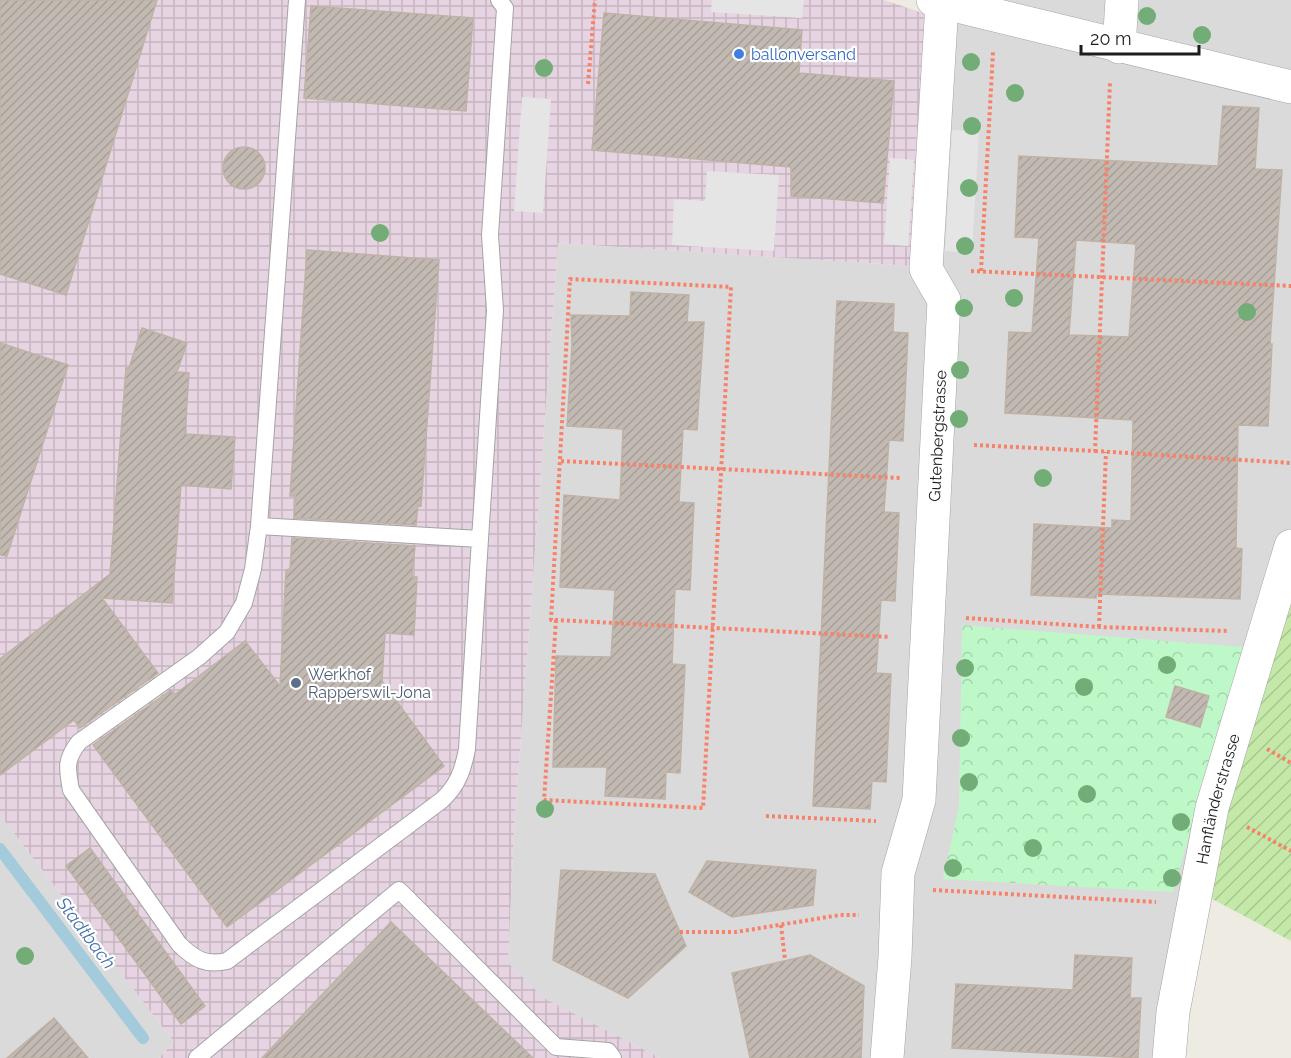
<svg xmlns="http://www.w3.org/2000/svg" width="1291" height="1058" font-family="Raleway,sans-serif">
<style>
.residential{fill:#dbdada}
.industrial{fill:url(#industrial-grid)}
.park{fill:url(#park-crowns)}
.garden{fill:url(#garden-furrows)}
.parking{fill:#e5e5e5}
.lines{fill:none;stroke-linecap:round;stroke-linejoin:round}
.stream{stroke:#a3cbdb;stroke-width:12}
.building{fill:url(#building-hatch);stroke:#bfb2a5;stroke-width:1.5;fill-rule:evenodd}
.lane-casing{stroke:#a4a4a4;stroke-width:18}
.street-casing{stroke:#a4a4a4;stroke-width:34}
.path{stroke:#f88269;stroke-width:4;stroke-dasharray:3 3;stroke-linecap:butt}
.lane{stroke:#fff;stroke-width:16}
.street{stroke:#fff;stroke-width:33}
.tree{fill:#72ac76}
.shop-dot{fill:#3f7fe0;stroke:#fff;stroke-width:2}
.service-dot{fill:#5c6f8a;stroke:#fff;stroke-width:2}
.labels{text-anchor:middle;stroke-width:4.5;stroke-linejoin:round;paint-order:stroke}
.shop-label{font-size:16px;fill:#366cbe;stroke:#fff;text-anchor:start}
.street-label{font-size:16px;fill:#1d1d1d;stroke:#fff}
.service-label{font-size:16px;fill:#4e5e75;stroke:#fff;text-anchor:start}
.water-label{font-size:18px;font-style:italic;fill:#4a74ab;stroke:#fff}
</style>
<defs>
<pattern id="industrial-grid" width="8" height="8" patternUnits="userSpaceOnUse" patternTransform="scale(1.5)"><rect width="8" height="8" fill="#e7d4e2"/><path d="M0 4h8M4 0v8" fill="none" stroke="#c6b6c1"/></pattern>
<pattern id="park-crowns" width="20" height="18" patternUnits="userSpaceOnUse" patternTransform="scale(1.5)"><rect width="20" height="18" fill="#bff8c8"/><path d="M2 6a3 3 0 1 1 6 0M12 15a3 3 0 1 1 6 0" fill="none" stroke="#a4d4ab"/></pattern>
<pattern id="garden-furrows" width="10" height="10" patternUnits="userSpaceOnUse" patternTransform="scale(1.5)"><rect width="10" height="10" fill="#c3e8a8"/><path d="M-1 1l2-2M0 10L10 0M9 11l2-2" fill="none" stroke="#a7c790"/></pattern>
<pattern id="building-hatch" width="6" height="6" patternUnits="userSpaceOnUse" patternTransform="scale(1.5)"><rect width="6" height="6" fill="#c2bab2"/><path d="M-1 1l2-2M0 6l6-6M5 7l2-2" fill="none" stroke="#a69f99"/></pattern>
</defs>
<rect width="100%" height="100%" fill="#eeebe2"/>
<path class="residential" d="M940,0H1291V550L1193,904L1179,1058H660L544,998L508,963L514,830L558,243L912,266Z
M0,815L174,1042L159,1058H0Z"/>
<path class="industrial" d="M0,0H884L935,17L912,266L558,243L514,830L508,963L544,998L660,1058H159L174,1042L0,815Z"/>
<path class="park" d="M962,625L1243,647L1173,892L943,879L959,807Z"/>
<path class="garden" d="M1291,550V941L1203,894Z"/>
<path class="parking" d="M712,0H804L802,18L711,12Z
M522,97L551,99L543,213L514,211Z
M952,130L979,132L972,253L945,251Z
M890,158L914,160L908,246L884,244Z
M707,171L779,175L774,251L672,245L674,199L705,201Z"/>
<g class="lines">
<path class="stream" d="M0,849L143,1038"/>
</g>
<path class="building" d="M0,0H157L66,295L0,274Z
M311,6L473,18L466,111L304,98Z
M604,13L802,30L799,73L894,81L883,203L791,196V167L592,150Z
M1223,106L1259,108L1255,169L1282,170L1270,344H1272L1268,426L1238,425L1236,548L1242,549L1240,599L1097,594L1096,598L1031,595L1034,524L1112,528V520L1131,521L1133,420L1005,413L1009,332L1032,333L1039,238L1015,237L1019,156L1218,166ZM1076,240L1136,244L1129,337L1069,335Z
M223 168a21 21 0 1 1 42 0a21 21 0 1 1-42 0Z
M307,250L439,260L421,506L418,505L416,525L294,518L296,496H290Z
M631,292L689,295L687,322H704L697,430L683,429L679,502L694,503L690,590L675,589L672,664L685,665L680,773L666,772L665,799L605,796L607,767H553L556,656L611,657L615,590L560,587L564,495L620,500L623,429L567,426L572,345L571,315L630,316Z
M837,301L894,304L893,332L908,333L903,441L889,440L884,512L899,513L895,601L881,600L876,673L891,674L886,782L872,781L870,809L813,806Z
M142,328L187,343L177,372L189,373L185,434L235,437L231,489L181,485L172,603L102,598L158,673L80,728L74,720L0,775V659L110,574L126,368H129Z
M0,343L68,365L7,556L0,555Z
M292,538L415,546L412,577H417L414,635L385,633L382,681L444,766L227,927L93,745L171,690L174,695L245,641L280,686L286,570L290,569Z
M1175,686L1209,696L1200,727L1166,717Z
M90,848L205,1006L181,1024L66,866Z
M707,861L816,870L813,905L732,917L689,892Z
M561,870L655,874L686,946L628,998L553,960Z
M391,922L533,1058H262Z
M810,955L864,986L861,1058H750L732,973Z
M1075,955L1132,958L1130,998H1141L1138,1058L952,1048L956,984L1073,990Z
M54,1018L88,1058H7Z"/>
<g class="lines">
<defs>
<path id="lane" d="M297,0L259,526L253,569L244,603L227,632L199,657L79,742C65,760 67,768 71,790L179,944C194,959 206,966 227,961L442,800C458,785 463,770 467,749L480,539
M259,526L480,539L495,310L490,235L505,8L499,0
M197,1058L399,890L556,1047L608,1051L613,1058"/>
<g id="street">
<path d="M933,0L1291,87"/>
<path d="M1119,47L1122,0"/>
<path id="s1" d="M887,1058L895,957L898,873L919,800L944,300L926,269L942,3"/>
<path id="s2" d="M1169,1058L1173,1012L1212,808L1291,546"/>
</g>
</defs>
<use href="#lane" class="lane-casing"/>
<use href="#street" class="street-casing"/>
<path class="path" d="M588,84L595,0
M971,271L1291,286
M981,271L993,52
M974,445L1095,451L1110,82
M1095,451L1291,463
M561,461L900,478
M966,618L1099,627L1228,631
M556,620L544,800L703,808L731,287L570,279L551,620H556L890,637
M1099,627L1106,452
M1267,749L1291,763
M766,816L876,821
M1247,827L1291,851
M933,890L1156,902
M781,925L785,960
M680,932H736L840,915H859"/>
<use href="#lane" class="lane"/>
<use href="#street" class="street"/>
</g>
<g class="tree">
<circle cx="1147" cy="16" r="9"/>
<circle cx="1202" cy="35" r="9"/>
<circle cx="971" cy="62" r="9"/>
<circle cx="544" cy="68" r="9"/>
<circle cx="1015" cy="93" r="9"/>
<circle cx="972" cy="126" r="9"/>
<circle cx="969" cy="188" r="9"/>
<circle cx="380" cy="233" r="9"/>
<circle cx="965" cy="246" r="9"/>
<circle cx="1014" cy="298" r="9"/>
<circle cx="964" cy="308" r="9"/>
<circle cx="1247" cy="312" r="9"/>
<circle cx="960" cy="370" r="9"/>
<circle cx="959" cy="419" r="9"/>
<circle cx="1043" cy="478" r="9"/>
<circle cx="1167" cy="665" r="9"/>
<circle cx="965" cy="668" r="9"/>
<circle cx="1084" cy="687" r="9"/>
<circle cx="961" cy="738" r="9"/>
<circle cx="969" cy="782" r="9"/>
<circle cx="1087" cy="794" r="9"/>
<circle cx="545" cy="809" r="9"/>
<circle cx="1181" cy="822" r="9"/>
<circle cx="1033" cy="848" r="9"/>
<circle cx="953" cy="868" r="9"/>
<circle cx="1172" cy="878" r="9"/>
<circle cx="25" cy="956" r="9"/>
</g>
<circle class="shop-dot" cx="739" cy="54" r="6"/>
<circle class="service-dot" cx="296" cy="683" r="6"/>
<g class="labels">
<g class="shop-label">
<text x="751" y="60">ballonversand</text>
</g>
<g class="street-label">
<text dy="6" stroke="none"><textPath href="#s1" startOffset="626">Gutenbergstrasse</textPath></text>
<text dy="6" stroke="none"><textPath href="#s2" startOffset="264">Hanfländerstrasse</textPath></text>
</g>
<g class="service-label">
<text x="308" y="680">Werkhof<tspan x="308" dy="18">Rapperswil-Jona</tspan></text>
</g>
<g class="water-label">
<text transform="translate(86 933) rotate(53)" y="6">Stadtbach</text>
</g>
</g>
<path d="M1081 45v9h118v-9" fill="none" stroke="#1d1d1d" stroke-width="3"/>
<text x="1090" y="45" font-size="18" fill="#1d1d1d" stroke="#ffffff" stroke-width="4.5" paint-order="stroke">20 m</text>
</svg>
